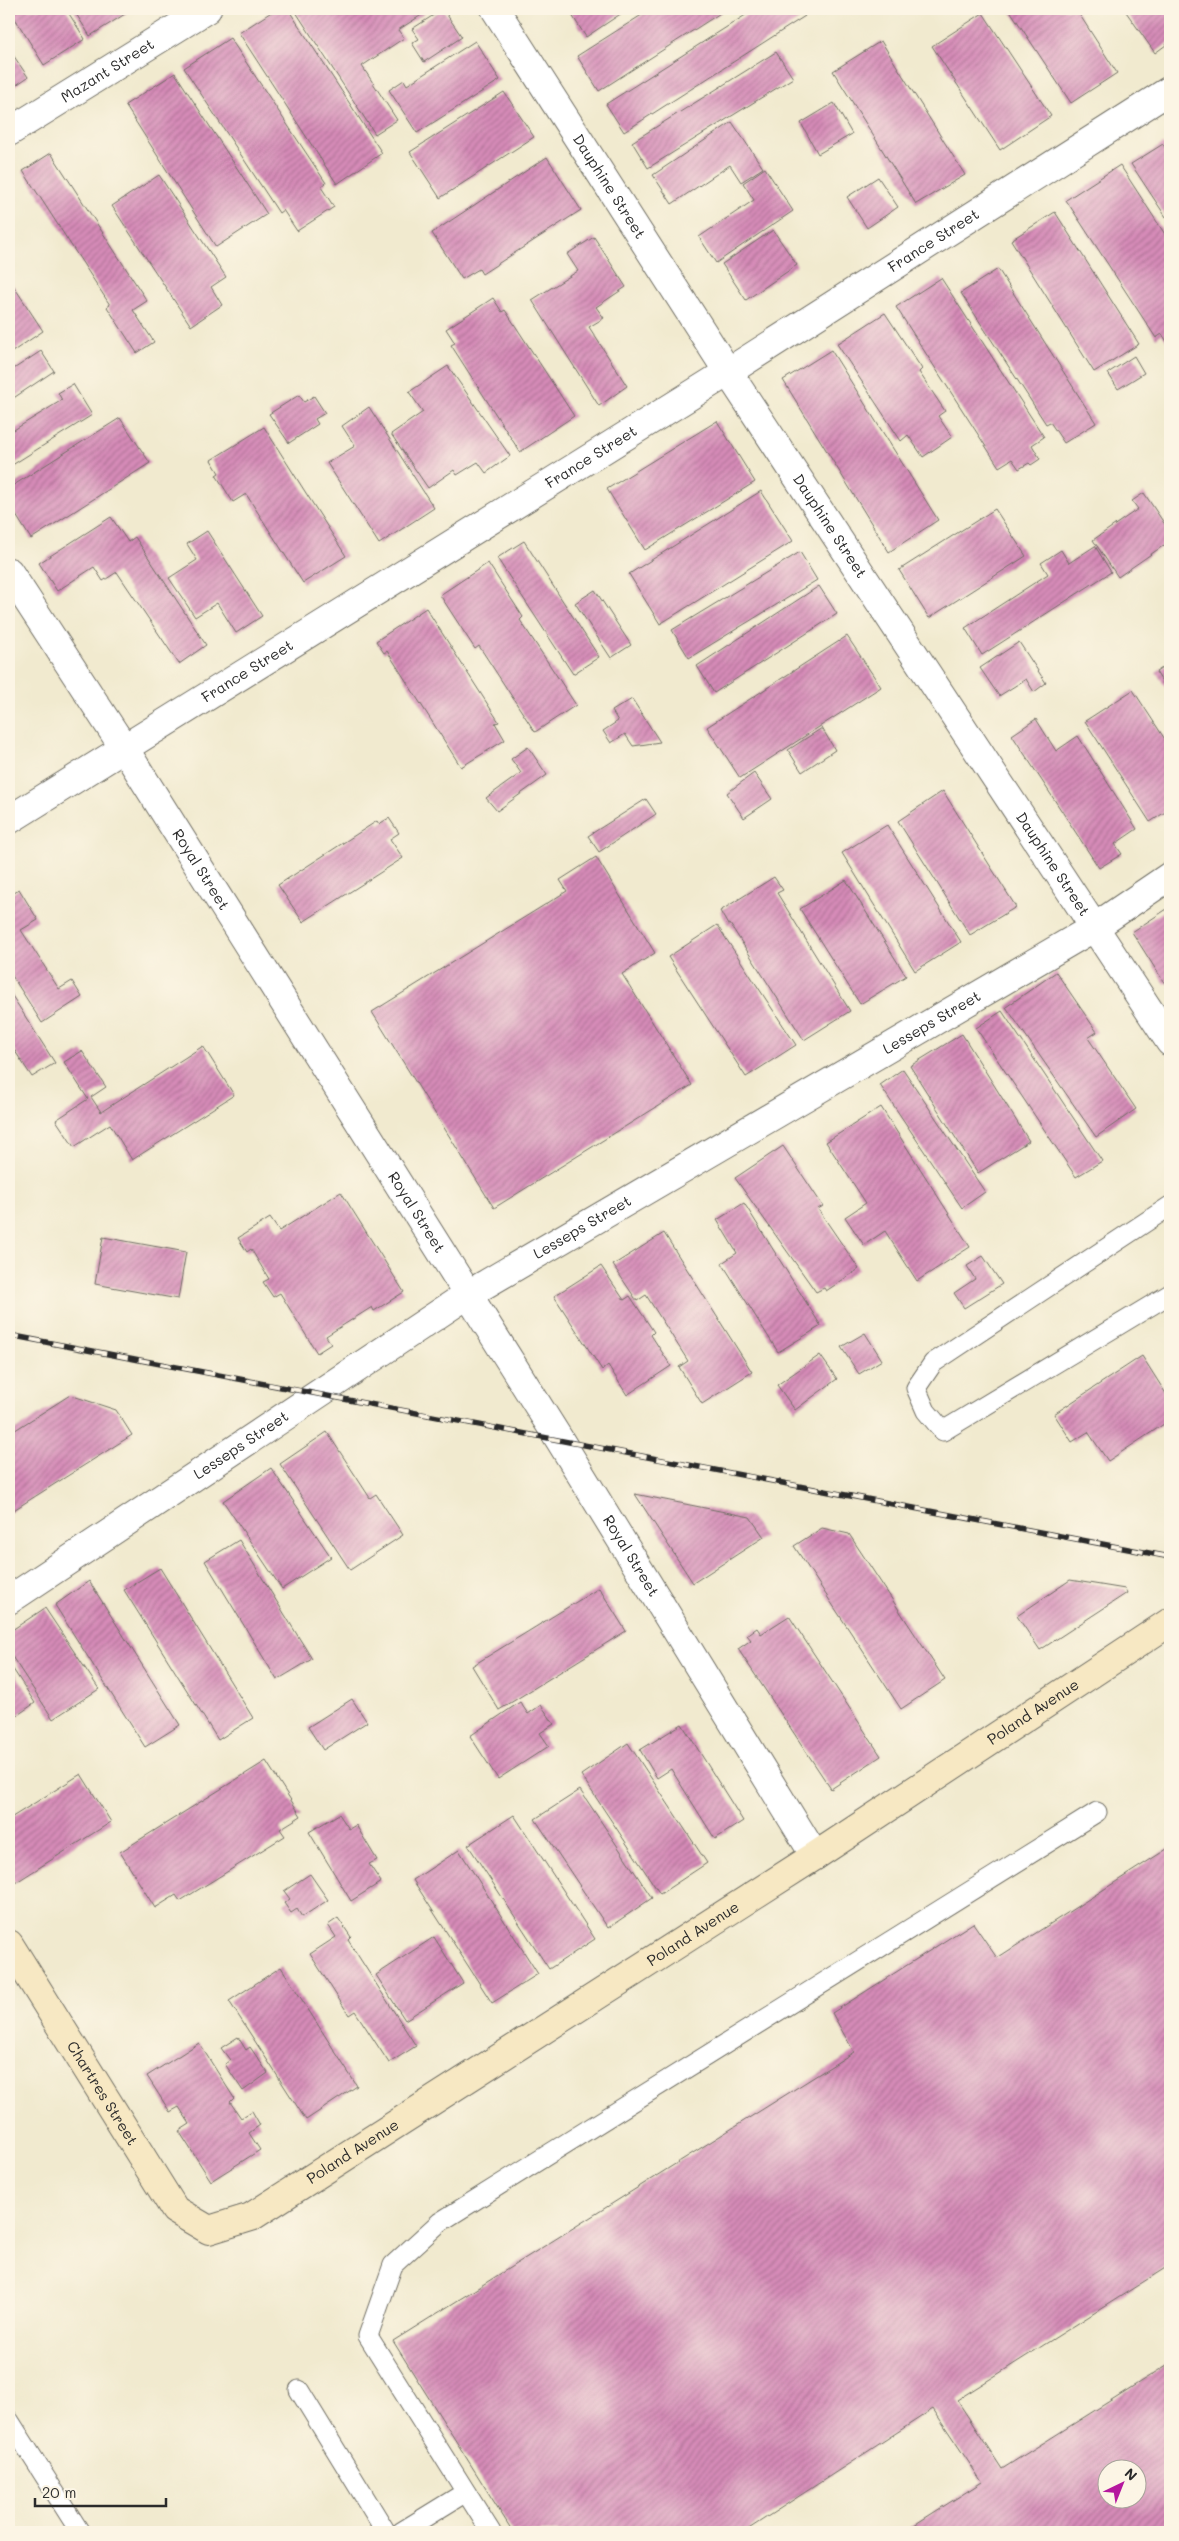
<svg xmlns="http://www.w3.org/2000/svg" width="1179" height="2541" font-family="Mali,sans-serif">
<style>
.building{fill:url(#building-hatch);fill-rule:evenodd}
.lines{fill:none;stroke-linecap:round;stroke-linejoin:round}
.lane-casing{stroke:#706e64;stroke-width:21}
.street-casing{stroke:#706e64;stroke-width:30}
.secondary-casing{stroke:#706e64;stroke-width:30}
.lane{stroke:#fff;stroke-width:19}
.street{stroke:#fff;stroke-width:28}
.secondary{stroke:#f7e8c3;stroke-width:28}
.rail-casing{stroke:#2b2b2b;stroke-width:5.5}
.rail{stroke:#fcf5e5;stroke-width:4;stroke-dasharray:11;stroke-linecap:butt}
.labels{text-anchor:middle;stroke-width:4;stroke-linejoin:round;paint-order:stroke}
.street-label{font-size:15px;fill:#2b2b2b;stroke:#fcf5e5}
</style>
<defs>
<pattern id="building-hatch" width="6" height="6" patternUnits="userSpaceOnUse" patternTransform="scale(1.25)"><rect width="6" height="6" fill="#d68bb8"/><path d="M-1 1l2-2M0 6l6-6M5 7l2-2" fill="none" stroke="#ae7296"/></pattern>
</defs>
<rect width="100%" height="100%" fill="#fcf5e5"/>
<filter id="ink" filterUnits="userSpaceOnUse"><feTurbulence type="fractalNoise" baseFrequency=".02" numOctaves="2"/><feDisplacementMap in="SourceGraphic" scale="10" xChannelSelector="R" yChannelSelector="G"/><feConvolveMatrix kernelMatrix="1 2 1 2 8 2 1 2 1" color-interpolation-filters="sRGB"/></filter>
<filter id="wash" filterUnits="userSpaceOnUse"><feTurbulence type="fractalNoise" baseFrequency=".0096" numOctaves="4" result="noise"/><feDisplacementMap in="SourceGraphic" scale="20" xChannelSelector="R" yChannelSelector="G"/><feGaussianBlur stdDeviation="1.12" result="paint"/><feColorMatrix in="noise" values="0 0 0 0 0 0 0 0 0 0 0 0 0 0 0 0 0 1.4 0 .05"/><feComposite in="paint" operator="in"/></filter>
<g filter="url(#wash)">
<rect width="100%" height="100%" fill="#f1eacf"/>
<g id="blocks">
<path class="building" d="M9,9H66L85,39L44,65Z
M73,9H133L90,36Z
M276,9H288L382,153L337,184L239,33Z
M294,9H431L398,30L404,38L362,66L397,120L375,134Z
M443,9L462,37L424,62L412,43L419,39L412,29Z
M568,9H628L586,37Z
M651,9L725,10L599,91L577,56Z
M755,9H801L805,16L624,132L606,104Z
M1009,9H1076L1117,73L1071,103Z
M1124,9H1170V42L1155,53Z
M983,13L1051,116L1000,150L932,46Z
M230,38L326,183L321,187L334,207L297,231L283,210L279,213L184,68Z
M475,41L500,80L417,133L389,90L404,80L407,85Z
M881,41L965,175L916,204L833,71Z
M9,49L28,77L9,90Z
M776,52L793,78L648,168L632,142Z
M175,73L267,214L216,247L125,105Z
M504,92L534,137L440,198L410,152Z
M834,103L852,134L818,154L801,123Z
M732,122L763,168L741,182L730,165L672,204L653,175Z
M1163,144L1170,155V214L1166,217L1131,164Z
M51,153L147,301L133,310L154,342L137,353L107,307L110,305L23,171Z
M547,157L581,210L482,274L479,269L462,279L432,233Z
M1120,165L1170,242V346L1162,334L1156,338L1066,200Z
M765,168L793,211L716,263L699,237L754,200L743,183Z
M159,175L226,277L211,287L222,305L191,326L112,206Z
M878,177L898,207L867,228L847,197Z
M1055,212L1139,344L1094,372L1011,240Z
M773,230L797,265L746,300L722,264Z
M594,237L626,287L596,307L604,318L589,327L627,386L599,406L532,300L578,271L567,254Z
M998,269L1096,423L1064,443L1050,422L1046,424L961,293Z
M941,278L1044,437L1032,445L1040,459L1031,465L1029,463L1019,469L1012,459L999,467L896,307Z
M9,279L43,331L9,354Z
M493,298L502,312L505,310L574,416L520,452L451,345L455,343L446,329Z
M885,313L922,369L919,372L945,411L938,416L952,437L923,457L908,435L901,441L837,344Z
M831,350L938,520L889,552L783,380Z
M41,351L54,371L9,401V372Z
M1134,356L1144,373L1118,389L1108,373Z
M448,366L510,456L486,473L478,462L457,475L454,470L428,488L391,434L423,412L409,392Z
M73,384L92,415L9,467V433L62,400L58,393Z
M299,395L304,402L314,396L325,413L315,419L318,424L289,443L269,414Z
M369,407L434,508L379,544L327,463L355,446L342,426Z
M120,418L150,463L31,539L9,504V488Z
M717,421L755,482L645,550L607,489Z
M264,427L346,556L303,583L246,494L233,502L216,475L219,473L211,460Z
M761,491L793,541L660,624L629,574Z
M1144,493L1170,532V541L1118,577L1093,540L1138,509L1132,501Z
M995,509L1026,556L929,618L899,570Z
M111,517L128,542L135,537L206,645L179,664L117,572L103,581L94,567L57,591L39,563Z
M207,531L262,616L236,633L217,603L195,617L169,578L197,560L187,544Z
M524,541L599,657L573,674L497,558Z
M1095,546L1111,572L982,655L965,628L1048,574L1041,563L1061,550L1069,563Z
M800,552L817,580L689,658L672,630Z
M488,563L523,617L520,620L576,705L535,732L479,646L475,649L440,595Z
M819,586L837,614L714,693L697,666Z
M595,590L631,645L611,658L575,603Z
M426,608L499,722L495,723L505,740L461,767L387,651L384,653L376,641Z
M847,636L881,687L740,778L707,727Z
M1019,642L1046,683L1034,692L1026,679L999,696L980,668Z
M1170,663V694L1156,672Z
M1133,690L1170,747V809L1150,822L1085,721Z
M632,699L660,742L633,746L625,734L611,743L603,731L618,721L612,711Z
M1036,719L1056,751L1078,736L1137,829L1115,844L1122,854L1099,868L1012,735Z
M822,728L835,750L802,772L788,750Z
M528,747L547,775L497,811L486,798L521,773L511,759Z
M754,773L772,799L744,818L727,793Z
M943,791L1016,907L970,935L898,821Z
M646,799L656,814L599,852L588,836Z
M389,818L399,833L390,839L403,858L303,922L278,885L377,821L379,824Z
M887,825L961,942L915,971L842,853Z
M596,857L655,953L622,974L692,1085L494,1208L372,1012L567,891L560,880Z
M774,877L783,890L777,893L850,1011L804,1040L730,924L728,925L720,911Z
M846,880L906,976L860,1004L800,909Z
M19,889L38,920L21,930L59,989L72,981L82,997L42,1023L9,971V896Z
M1170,907V981L1165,984L1132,932Z
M717,925L796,1045L746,1077L668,957Z
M1056,972L1097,1032L1088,1038L1136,1109L1096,1137L1006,1007Z
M9,991L55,1063L32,1077L9,1042Z
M1002,1011L1102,1161L1076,1177L976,1028Z
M962,1034L1029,1141L978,1173L910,1066Z
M203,1046L234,1095L132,1160L110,1124L74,1147L56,1120L88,1099L64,1062L82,1051L106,1087L91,1097L101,1112Z
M903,1069L985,1192L962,1208L880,1085Z
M881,1107L970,1247L917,1281L885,1231L864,1245L845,1217L866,1203L826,1142Z
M783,1146L823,1206L818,1209L859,1269L826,1291L824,1288L816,1292L735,1178Z
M341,1192L404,1292L374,1311L372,1307L326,1336L331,1344L317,1353L280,1293L273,1297L263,1282L269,1279L251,1249L247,1252L238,1238L270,1218L279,1231Z
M744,1203L821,1326L778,1352L722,1263L737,1253L717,1220Z
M664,1233L752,1372L702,1404L679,1367L688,1361L646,1295L637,1301L613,1265Z
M103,1237L186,1252L178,1299L95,1284Z
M983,1256L1002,1284L964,1308L954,1293L975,1279L967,1266Z
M601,1266L624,1300L630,1296L654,1332L651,1335L671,1366L627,1395L608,1365L602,1370L554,1296Z
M865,1333L882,1360L859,1374L841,1347Z
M820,1355L837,1379L795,1410L777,1385Z
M1142,1356L1170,1400V1420L1108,1461L1088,1432L1072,1442L1054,1414Z
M70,1395L116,1410L132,1435L9,1513V1434Z
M327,1432L370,1498L376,1494L403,1535L350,1570L280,1464Z
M271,1468L331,1557L282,1589L223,1501Z
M635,1494L750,1517L764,1537L693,1583Z
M822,1528L849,1534L945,1680L901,1709L794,1546Z
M239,1540L312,1659L277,1680L205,1561Z
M160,1568L253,1718L218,1740L124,1590Z
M1070,1580L1125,1589L1127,1593L1040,1650L1017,1616Z
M89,1581L180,1725L145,1747L55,1605Z
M599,1588L626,1631L499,1710L472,1666Z
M45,1608L99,1689L53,1719L9,1652V1632Z
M789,1616L881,1756L831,1789L738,1649L751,1640L747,1635L757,1628L761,1634Z
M9,1663L35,1703L9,1721Z
M352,1699L367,1722L323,1750L308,1727Z
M520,1702L528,1714L541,1705L554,1724L540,1733L549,1746L498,1779L470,1736Z
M682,1724L743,1821L715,1839L671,1769L657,1778L640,1750Z
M628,1743L707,1863L660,1894L581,1775Z
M266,1761L301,1816L280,1829L285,1836L180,1901L176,1895L155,1908L120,1852Z
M81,1774L111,1822L15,1883L9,1873V1819Z
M580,1790L652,1898L608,1928L535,1819Z
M339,1814L349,1829L356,1825L377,1860L369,1864L381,1882L351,1901L309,1832Z
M514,1815L595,1939L549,1969L468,1845Z
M1170,1847V2265L957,2400L1002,2469L1170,2363V2532H903L982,2482L933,2409L744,2532H513L393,2341L854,2052L832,2013L973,1923L997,1958ZM1106,2468H1136V2498H1106Z
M459,1850L538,1974L492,2003L413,1880Z
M310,1874L328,1900L302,1917L297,1909L291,1913L284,1903L290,1899L284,1891Z
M338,1918L351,1937L348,1940L416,2046L389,2063L355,2011L349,2015L310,1954L336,1937L328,1925Z
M434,1937L463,1983L405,2020L376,1975Z
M281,1967L357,2086L306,2120L229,2001Z
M238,2037L246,2050L250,2047L268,2073L243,2091L225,2064L230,2060L221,2048Z
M199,2043L234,2098L230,2102L241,2118L252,2111L260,2125L249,2133L260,2150L211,2181L179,2131L190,2124L179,2107L170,2112L147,2076Z"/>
</g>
</g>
<g filter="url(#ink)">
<use href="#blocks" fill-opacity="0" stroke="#706e64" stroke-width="1"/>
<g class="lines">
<defs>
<path id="lane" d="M1170,1206L933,1363L916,1388L926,1411L943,1431L1170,1294
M299,2390L386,2532
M9,2420L80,2532
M401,2532L466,2492
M491,2532L368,2336L393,2265L440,2222L1097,1812"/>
<g id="street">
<path id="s1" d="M495,9L728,372L1170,1042"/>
<path id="s2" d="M9,132L207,9"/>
<path id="s3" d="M9,572L124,748L559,1439L815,1856"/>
<path id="s4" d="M9,820L728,372L1170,90"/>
<path id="s5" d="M9,1600L467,1295L1095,927L1170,876"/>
</g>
<g id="secondary">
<path id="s6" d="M9,1944L175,2210L209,2230L251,2217L815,1856L1170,1622"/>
</g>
</defs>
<use href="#lane" class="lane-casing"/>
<use href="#street" class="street-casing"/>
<use href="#secondary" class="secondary-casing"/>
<use href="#lane" class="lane"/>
<use href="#street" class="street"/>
<use href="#secondary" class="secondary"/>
<defs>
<path id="rail" d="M9,1335L1170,1557"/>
</defs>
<use href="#rail" class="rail-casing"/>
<use href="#rail" class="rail"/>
</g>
</g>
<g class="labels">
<g class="street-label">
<text dy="5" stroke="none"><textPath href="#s2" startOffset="116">Mazant Street</textPath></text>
<text dy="5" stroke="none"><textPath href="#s1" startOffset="211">Dauphine Street</textPath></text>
<text dy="5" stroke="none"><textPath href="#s4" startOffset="1091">France Street</textPath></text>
<text dy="5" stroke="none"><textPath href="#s4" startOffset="686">France Street</textPath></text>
<text dy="5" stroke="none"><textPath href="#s1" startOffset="616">Dauphine Street</textPath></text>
<text dy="5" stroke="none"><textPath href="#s4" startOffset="281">France Street</textPath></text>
<text dy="5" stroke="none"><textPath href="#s1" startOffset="1021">Dauphine Street</textPath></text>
<text dy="5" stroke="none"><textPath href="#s3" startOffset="354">Royal Street</textPath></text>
<text dy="5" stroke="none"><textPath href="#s5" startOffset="1089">Lesseps Street</textPath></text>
<text dy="5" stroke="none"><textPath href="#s3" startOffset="759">Royal Street</textPath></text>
<text dy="5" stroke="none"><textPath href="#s5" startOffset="684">Lesseps Street</textPath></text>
<text dy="5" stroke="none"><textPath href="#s5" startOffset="279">Lesseps Street</textPath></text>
<text dy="5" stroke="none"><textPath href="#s3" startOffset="1164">Royal Street</textPath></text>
<text dy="5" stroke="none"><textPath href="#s6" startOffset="1328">Poland Avenue</textPath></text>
<text dy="5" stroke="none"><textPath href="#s6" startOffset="922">Poland Avenue</textPath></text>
<text dy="5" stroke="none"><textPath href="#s6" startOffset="176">Chartres Street</textPath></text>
<text dy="5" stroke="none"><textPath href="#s6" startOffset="518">Poland Avenue</textPath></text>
</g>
</g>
<rect width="1179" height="2541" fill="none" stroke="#fcf5e5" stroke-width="30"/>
<g transform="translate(1122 2484) rotate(43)"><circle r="24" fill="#fcf5e5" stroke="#a8a49b"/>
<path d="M0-4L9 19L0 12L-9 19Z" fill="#b5179e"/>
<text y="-8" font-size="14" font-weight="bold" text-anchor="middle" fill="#2b2b2b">N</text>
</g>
<path d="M35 2498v8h131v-8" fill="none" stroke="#2b2b2b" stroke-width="2.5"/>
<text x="42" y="2498" font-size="15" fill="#2b2b2b" stroke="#fcf5e5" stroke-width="4" paint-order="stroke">20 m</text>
</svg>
